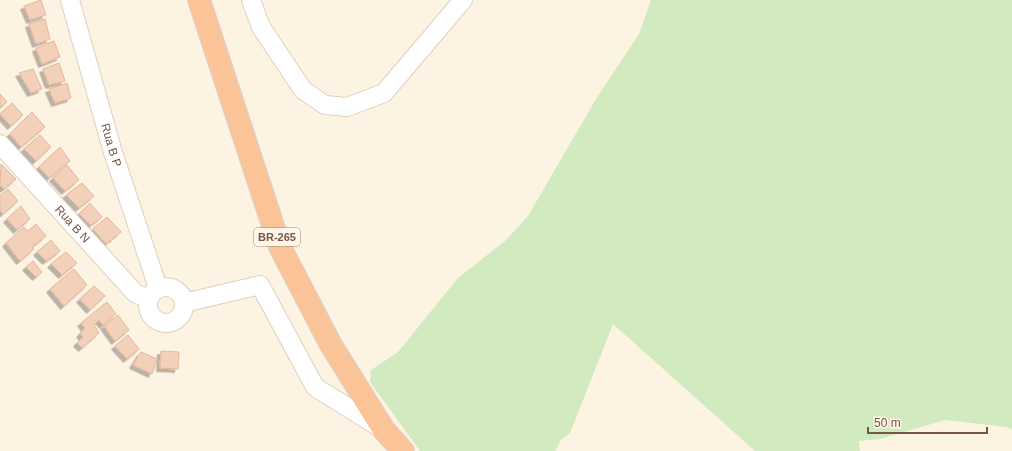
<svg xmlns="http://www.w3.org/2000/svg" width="1012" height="451" font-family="Arial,sans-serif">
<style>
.green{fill:#d1eac0}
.building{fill:#f3d0b9;stroke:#e6b799;filter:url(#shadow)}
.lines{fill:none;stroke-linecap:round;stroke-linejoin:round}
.minor-casing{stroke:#e1cfbe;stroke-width:20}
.trunk-casing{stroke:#dbd4cf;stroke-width:24}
.minor{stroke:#fff;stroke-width:18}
.trunk{stroke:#fbc498;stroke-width:22}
.labels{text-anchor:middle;stroke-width:4;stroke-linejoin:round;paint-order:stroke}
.shield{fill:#fff6e9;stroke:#9e8778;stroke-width:1}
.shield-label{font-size:11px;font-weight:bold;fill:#755848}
.street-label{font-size:12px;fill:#755848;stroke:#fff6e9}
</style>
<defs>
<filter id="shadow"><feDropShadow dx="-3.5" dy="3.5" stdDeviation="0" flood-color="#0004"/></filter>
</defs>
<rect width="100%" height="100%" fill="#fdf3e2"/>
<path class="green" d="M651,0H1012V430L1007,427L945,420L880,439L859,441L860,451H755L613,324L570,433L561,440L555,451H420L370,382L371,370L398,352L458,278L505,241L528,216L596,99L639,34Z"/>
<path class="building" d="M41,0L46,15L30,20L24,6Z
M45,19L50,39L36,44L29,24Z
M54,41L60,57L42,64L36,48Z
M59,63L65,81L49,85L43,69Z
M33,69L42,89L31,93L19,73Z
M67,83L71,98L55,103L49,89Z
M0,94L7,102L0,108Z
M12,103L23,115L11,126L0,114Z
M32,112L45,127L21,147L10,134Z
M40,135L51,147L36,161L24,149Z
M60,147L70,161L49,178L39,167Z
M1,164L16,179L4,189L1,186L0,187Z
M67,165L79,180L65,191L53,178Z
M82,183L94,196L79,208L66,195Z
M8,189L18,201L3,214L0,210V196Z
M90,203L102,217L91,225L79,214Z
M21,206L30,219L17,230L7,219Z
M107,217L121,232L106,244L93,229Z
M36,224L46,236L32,247L34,249L20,261L6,243L24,227L28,231Z
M51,240L60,251L46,261L37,252Z
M66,252L77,263L62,275L51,264Z
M33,261L42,272L36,277L26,267Z
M74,269L87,285L64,306L50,289Z
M94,286L105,296L90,310L80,299Z
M107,302L116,314L103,325L99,320L94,325L99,333L82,348L77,343L83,337L80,334L85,328L81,323Z
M118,315L129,330L115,341L104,326Z
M128,335L139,349L127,359L115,346Z
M161,351L179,352L178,369L160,368Z
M141,352L157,359L152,374L133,365Z"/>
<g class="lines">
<defs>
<g id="minor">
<path id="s1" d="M70,0L112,149L158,288"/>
<path d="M251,0L261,27L303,90L325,105L347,107L384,93L463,0"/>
<path id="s2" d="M0,144L135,293L148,299"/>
<circle cx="166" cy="305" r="18"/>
<path d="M184,303L260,285L315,387L384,430"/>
</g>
<path id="trunk" d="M199,0L280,247L331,345L384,430L403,451"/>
</defs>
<use href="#minor" class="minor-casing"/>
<use href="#trunk" class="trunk-casing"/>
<use href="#minor" class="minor"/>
<use href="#trunk" class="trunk"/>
</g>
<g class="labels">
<rect class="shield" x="254" y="228" width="46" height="18" rx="3"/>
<g class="shield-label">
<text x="277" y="241">BR-265</text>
</g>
<g class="street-label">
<text dy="4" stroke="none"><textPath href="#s1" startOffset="151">Rua B P</textPath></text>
<text dy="4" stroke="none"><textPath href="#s2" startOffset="108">Rua B N</textPath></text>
</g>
</g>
<path d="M868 427v6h119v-6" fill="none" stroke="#755848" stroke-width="2"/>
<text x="874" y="427" font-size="12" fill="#755848" stroke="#fff6e9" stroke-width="3" paint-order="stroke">50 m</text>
</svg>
